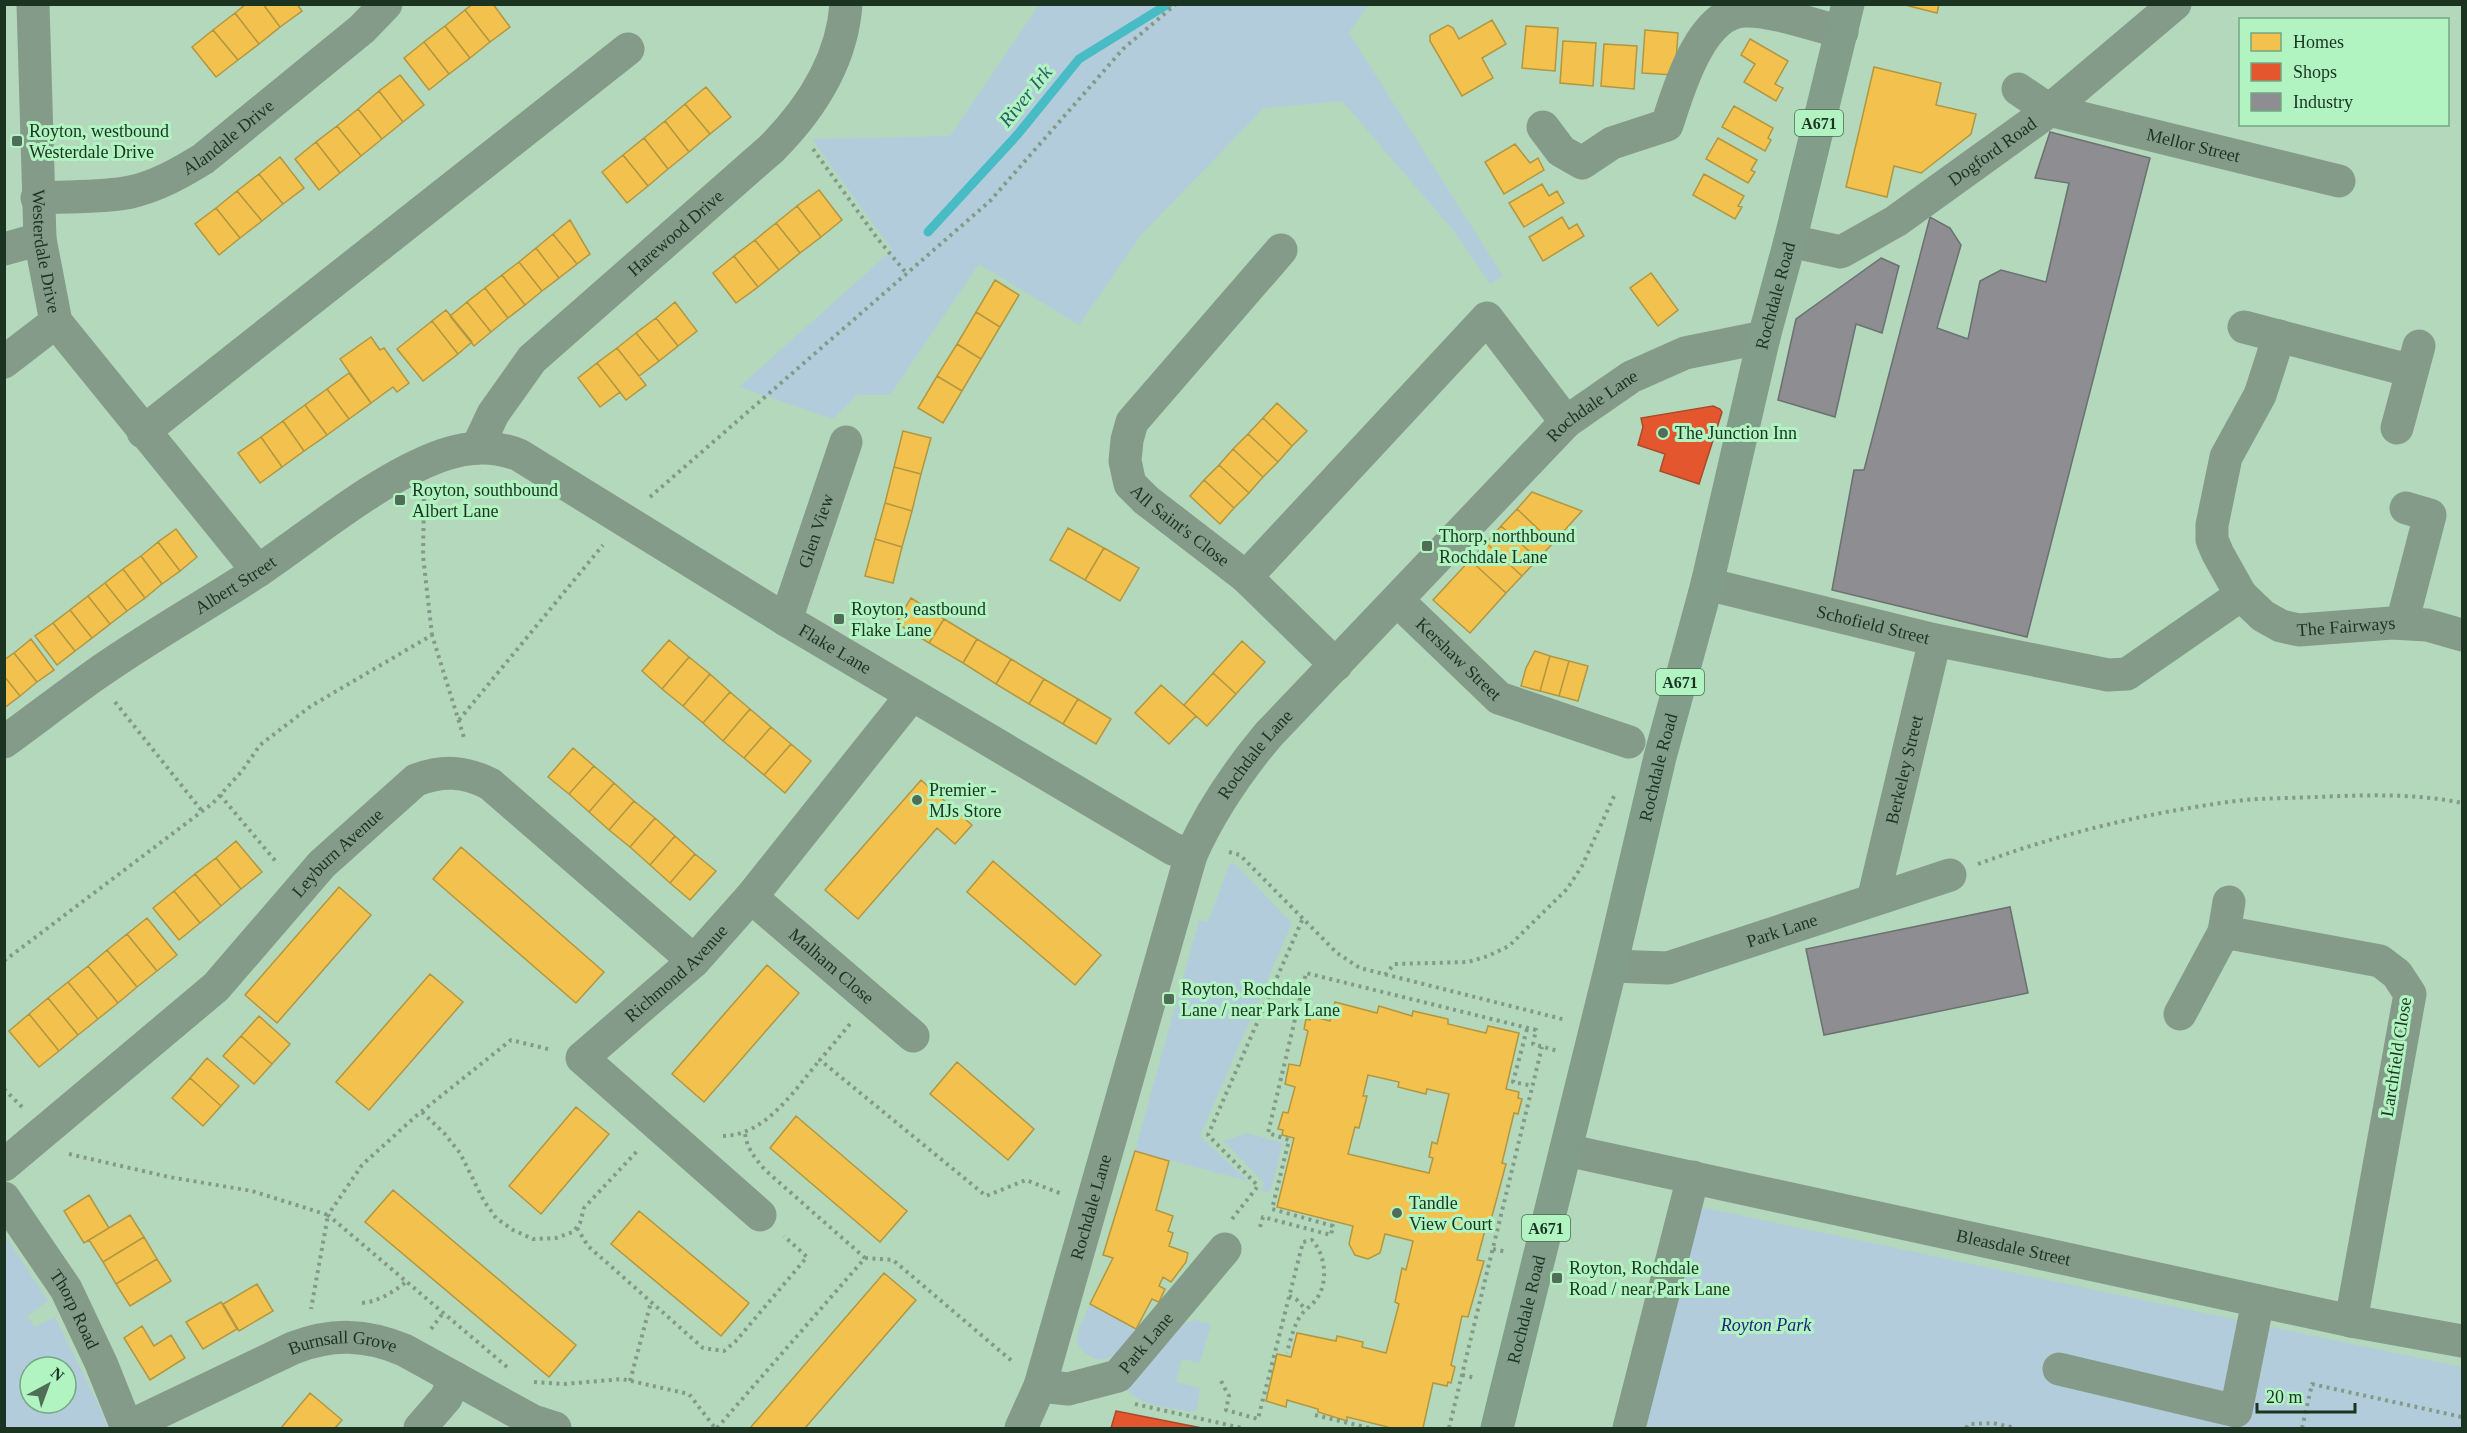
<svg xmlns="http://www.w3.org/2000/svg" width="2467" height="1433" font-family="Georgia,serif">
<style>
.green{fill:#b3ccdb;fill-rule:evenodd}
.homes{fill:#f2c14e;stroke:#b19740;stroke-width:1.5;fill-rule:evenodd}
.shops{fill:#e4572e;stroke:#a74c2a;stroke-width:1.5}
.industry{fill:#8d8d92;stroke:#6a7270;stroke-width:1.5}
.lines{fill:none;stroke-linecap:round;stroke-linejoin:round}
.stream{stroke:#47bcc4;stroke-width:9}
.path{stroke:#849a89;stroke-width:4;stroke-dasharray:3 4.5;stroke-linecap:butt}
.minor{stroke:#849b89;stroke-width:33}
.major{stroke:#829d89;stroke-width:33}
.poi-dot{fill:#506d57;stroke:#b2f4c1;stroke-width:2}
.labels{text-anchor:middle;stroke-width:6;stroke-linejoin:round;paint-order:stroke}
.shield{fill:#b2f4c1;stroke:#486e51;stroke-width:1.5}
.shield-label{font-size:16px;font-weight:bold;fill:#1a3421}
.poi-label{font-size:18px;fill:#1a3421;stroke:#b2f4c1;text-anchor:start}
.street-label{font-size:18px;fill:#1a3421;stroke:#b2f4c1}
.park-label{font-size:18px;font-style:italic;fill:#1e267f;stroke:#b2f4c1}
.water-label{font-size:20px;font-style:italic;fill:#29606a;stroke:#b2f4c1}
</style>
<rect width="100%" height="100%" fill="#b4d8bc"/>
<path class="green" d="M1039,5H1368L1349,33L1503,276L1490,284L1453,230L1342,101L1264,108L1141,235L1079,325L979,264L890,395H857L833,419L739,387L892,250L812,139L950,136Z
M1230,863L1236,865L1292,923L1200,1136L1248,1181L1135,1151L1199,920L1208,922Z
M1247,1133L1283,1143L1270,1193L1260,1190L1265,1184L1224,1141Z
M1691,1205L2462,1367V1428H1635Z
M5,1235L48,1301L27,1316L35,1327L55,1317L103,1414L107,1428H5ZM30,1367H66V1403H30Z
M1090,1304L1136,1329C1124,1344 1109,1370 1088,1355C1082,1351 1078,1347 1077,1340C1077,1329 1086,1314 1090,1304Z
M1195,1320L1211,1324L1200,1363L1182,1359L1176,1382L1200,1388L1196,1412C1173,1408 1138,1408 1125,1386L1137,1377L1185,1323Z"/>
<path class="homes" d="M246,4H263L280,27L259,44L235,13Z
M263,4H297L302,11L280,27Z
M473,4H493L510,27L490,42L465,10Z
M1901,4H1939L1937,13Z
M465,10L490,42L470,58L445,26Z
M235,13L259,44L238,60L213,30Z
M1492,20L1506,44L1482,58L1493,78L1462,96L1430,41V35L1448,25L1453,28L1459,39Z
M445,26L470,58L449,74L424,42Z
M1526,26L1558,28L1555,71L1522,68Z
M213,30L238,60L216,77L192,47Z
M1645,30L1678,33L1675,75L1642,73Z
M1750,39L1788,61L1775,84L1783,88L1776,101L1744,82L1755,64L1741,55Z
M1563,41L1596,43L1593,86L1560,83Z
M424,42L449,74L429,90L404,58Z
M1604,44L1637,46L1634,89L1601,86Z
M1874,67L1941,83L1936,105L1976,114L1971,134L1921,173L1894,166L1887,197L1846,187Z
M400,75L424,105L403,122L379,91Z
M706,87L731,117L710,134L685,104Z
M379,91L403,122L382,139L358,109Z
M685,104L710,134L689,152L665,121Z
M1734,106L1773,128L1768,138L1771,140L1765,151L1722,127Z
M358,109L382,139L361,156L337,126Z
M665,121L689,152L668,169L644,138Z
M337,126L361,156L340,173L316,142Z
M644,138L668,169L648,186L623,155Z
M1718,138L1757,160L1751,170L1755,172L1748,183L1706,159Z
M316,142L340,173L319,190L295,159Z
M1515,144L1530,163L1538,158L1544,170L1504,194L1485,162Z
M623,155L648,186L627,203L602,172Z
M280,157L304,188L283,204L259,174Z
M259,174L283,204L262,221L237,191Z
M1704,174L1744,196L1738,206L1742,207L1735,219L1693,195Z
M1542,184L1549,196L1557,191L1564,203L1524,227L1509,203Z
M819,190L842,220L821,237L797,206Z
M237,191L262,221L240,238L216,208Z
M797,206L821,237L800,253L776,223Z
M216,208L240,238L219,255L195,224Z
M1562,217L1569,229L1577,224L1584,236L1543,261L1529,237Z
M570,220L590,254L577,264L553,234Z
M776,223L800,253L779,270L755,240Z
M553,234L577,264L559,278L536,248Z
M755,240L779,270L758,287L734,256Z
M536,248L559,278L542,291L519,262Z
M734,256L758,287L736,303L713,273Z
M519,262L542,291L525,305L502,275Z
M1651,273L1678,310L1658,326L1630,288Z
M502,275L525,305L508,318L485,288Z
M995,280L1019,295L1000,327L976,312Z
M485,288L508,318L491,332L467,302Z
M467,302L491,332L474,346L450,316Z
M675,302L697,331L678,346L656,318Z
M446,310L472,342L458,354L432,321Z
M976,312L1000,327L981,359L957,344Z
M656,318L678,346L659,361L636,333Z
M432,321L458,354L423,381L397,349Z
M636,333L659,361L639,376L617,348Z
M371,337L380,350L384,348L409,383L397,392L393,387L371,403L340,359Z
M957,344L981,359L962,391L937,376Z
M617,348L646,385L626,400L597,363Z
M597,363L620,392L600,407L578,378Z
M349,373L371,403L349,419L327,389Z
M937,376L962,391L943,423L918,408Z
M327,389L349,419L327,435L305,405Z
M1277,403L1307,431L1292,446L1263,418Z
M305,405L327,435L304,451L283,421Z
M1263,418L1292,446L1278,462L1248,434Z
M283,421L304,451L282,467L261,437Z
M903,431L931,438L921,474L894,467Z
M1248,434L1278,462L1263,477L1233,449Z
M261,437L282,467L260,483L238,453Z
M1233,449L1263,477L1249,493L1219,465Z
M1219,465L1249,493L1234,508L1204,480Z
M894,467L921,474L912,511L885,503Z
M1204,480L1234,508L1220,524L1190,496Z
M1532,492L1582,511L1553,543L1517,509Z
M885,503L912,511L902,547L875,539Z
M1517,509L1553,543L1538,559L1501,526Z
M1501,526L1538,559L1522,576L1486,543Z
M1068,528L1104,548L1085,580L1050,560Z
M176,529L197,557L180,571L158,542Z
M875,539L902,547L893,583L865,576Z
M158,542L180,571L162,584L141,556Z
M1486,543L1522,576L1506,593L1470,560Z
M1104,548L1139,568L1120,601L1085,580Z
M141,556L162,584L145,598L123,569Z
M1470,560L1506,593L1470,633L1433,600Z
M123,569L145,598L127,611L105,583Z
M105,583L127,611L110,624L88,596Z
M88,596L110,624L92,638L70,610Z
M911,598L944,619L929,643L896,623Z
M70,610L92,638L75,651L53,623Z
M944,619L977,639L963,663L929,643Z
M53,623L75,651L57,665L35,636Z
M31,639L54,670L37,682L14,653Z
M977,639L1011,659L996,684L963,663Z
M669,640L689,657L662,689L642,671Z
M1242,641L1265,662L1236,694L1213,673Z
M1535,651L1550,656L1540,691L1521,686L1526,668Z
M14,653L37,682L20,696L4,676V660Z
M1550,656L1569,661L1559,696L1540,691Z
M689,657L710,674L683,706L662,689Z
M1011,659L1044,679L1029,704L996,684Z
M1569,661L1588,666L1578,701L1559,696Z
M1213,673L1236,694L1207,726L1184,705Z
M710,674L730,692L703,723L683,706Z
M4,676L20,696L4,708Z
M1044,679L1078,699L1063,724L1029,704Z
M1161,685L1196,716L1169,744L1135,713Z
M730,692L750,709L723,741L703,723Z
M1078,699L1111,719L1096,744L1063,724Z
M750,709L771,727L744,758L723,741Z
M771,727L791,744L764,775L744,758Z
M791,744L811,761L785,793L764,775Z
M573,748L594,766L569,794L548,777Z
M594,766L614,783L589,812L569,794Z
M921,780L972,825L955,844L937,828L858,919L825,890Z
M614,783L634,801L609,830L589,812Z
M634,801L655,818L630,847L609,830Z
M655,818L675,836L650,865L630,847Z
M675,836L695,854L670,883L650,865Z
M236,841L262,872L241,889L216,858Z
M461,847L604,972L576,1003L433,879Z
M695,854L716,871L690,900L670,883Z
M216,858L241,889L221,906L195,874Z
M993,861L1101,955L1075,985L967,892Z
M195,874L221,906L200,923L174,891Z
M339,887L371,915L277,1023L245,995Z
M174,891L200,923L179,940L153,908Z
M147,918L177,955L157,971L127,934Z
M127,934L157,971L137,987L107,950Z
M107,950L137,987L118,1003L88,966Z
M767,965L799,993L704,1102L672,1074Z
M88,966L118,1003L98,1019L68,982Z
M430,974L463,1002L369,1110L336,1082Z
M68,982L98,1019L78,1035L48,998Z
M48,998L78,1035L59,1051L29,1014Z
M1335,1002L1377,1013L1379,1006L1412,1016L1413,1011L1448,1019V1024L1486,1033L1488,1026L1519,1033L1506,1089L1519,1092L1518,1098L1522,1099L1518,1114L1514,1113L1502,1163L1506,1164L1491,1220L1488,1219L1477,1260L1484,1261L1468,1317L1462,1316L1451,1365L1455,1367L1451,1383L1448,1382L1447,1386L1433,1383L1423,1428H1388V1427L1347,1417V1421L1318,1412V1409L1287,1400L1286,1407L1266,1401L1277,1354L1291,1357L1297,1333L1336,1341L1337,1336L1363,1342L1362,1347L1386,1353L1399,1304L1395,1302L1402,1268L1406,1270L1413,1241L1385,1234L1380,1253L1368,1259L1355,1255L1349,1244L1353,1226L1277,1207L1294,1138L1282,1135L1283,1130L1278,1129L1283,1112L1288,1113L1295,1087L1285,1084L1289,1064L1300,1066L1308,1031L1304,1029L1306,1019L1310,1020L1311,1016L1330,1021ZM1368,1075L1399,1082L1398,1087L1426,1094L1427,1089L1449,1094L1437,1144L1432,1142L1429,1157L1433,1158L1429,1173L1348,1154L1355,1127L1359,1128L1367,1096H1363Z
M29,1014L59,1051L39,1067L9,1031Z
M259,1016L290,1044L272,1064L241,1036Z
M241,1036L272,1064L254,1084L223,1056Z
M207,1058L239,1086L221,1106L190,1078Z
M957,1062L1034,1129L1008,1160L930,1094Z
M190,1078L221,1106L203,1126L172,1098Z
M576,1107L609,1134L541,1214L509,1186Z
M796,1116L907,1211L880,1242L770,1148Z
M1135,1151L1169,1161L1156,1210L1173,1216L1168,1231L1173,1233L1169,1246L1188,1253L1186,1262L1171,1282L1163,1277L1159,1286L1165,1289L1159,1302L1152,1299L1136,1329L1090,1304L1113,1258L1103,1255Z
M393,1190L576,1345L549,1377L365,1222Z
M89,1195L109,1228L84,1243L64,1211Z
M639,1211L749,1303L721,1336L611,1244Z
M130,1215L144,1237L103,1262L89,1240Z
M144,1237L157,1259L116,1284L103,1262Z
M157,1259L171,1281L130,1306L116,1284Z
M884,1273L916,1300L805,1428H750Z
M257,1284L273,1311L239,1331L223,1304Z
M221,1302L237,1329L203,1349L186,1322Z
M142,1326L154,1346L171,1335L185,1358L150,1380L124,1338Z
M310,1393L342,1420L335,1428H281Z"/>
<path class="shops" d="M1713,406L1720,409L1722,412L1699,484L1660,471L1665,454L1638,445L1643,427L1641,418Z
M1116,1411L1202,1428H1111Z"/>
<path class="industry" d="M2050,132L2150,158L2027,637L1832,590L1854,470H1864L1930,217L1950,228L1961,245L1937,328L1968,339L1980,281L2001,270L2046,282L2069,183L2035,178Z
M1881,258L1899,266L1882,333L1856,324L1835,417L1778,400L1796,319Z
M2010,907L2028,993L1824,1035L1806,949Z"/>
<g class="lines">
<path class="stream" d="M928,232L1018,134L1079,59L1168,4"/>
<path class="path" d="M813,149L877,238L907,274
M650,497L990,201L1123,49L1176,4
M424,498L423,556L432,635
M115,702L202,811
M459,720L603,545
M220,795L278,864
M1229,852L1240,855L1337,953L1360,968L1566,1020
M1978,864C2064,832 2154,811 2244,800C2268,798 2293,798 2317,797C2366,795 2415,793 2462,803
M4,961L213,803L242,771L260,745L311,706L432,635L465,741
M1385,975L1394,964L1468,962L1488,956L1509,946L1567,889L1582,866L1615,794
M850,1024L820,1060L986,1196L1026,1180L1062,1194
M1527,1029L1513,1082L1533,1086
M4,1089L23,1108
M422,1112L444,1133L460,1153L484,1201L496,1218L513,1230L533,1239L556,1238L573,1232L580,1223L584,1208L639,1149
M723,1136C767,1135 794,1090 820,1060
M69,1154L169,1177L252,1191L328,1215L311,1309
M1232,1219L1258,1186L1208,1135L1303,918
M1260,1227L1263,1217L1331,1235L1333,1226L1272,1209L1289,1140L1268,1133L1306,973L1536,1030L1533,1044L1558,1051
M577,1228L588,1246L703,1348L724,1351L735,1342L807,1257L784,1236
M1493,1249L1507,1252
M865,1258L893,1260L1013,1362
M1289,1296L1296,1299L1306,1310
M362,1303C380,1301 393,1292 406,1282
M431,1329L443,1313
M507,1367L328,1215L362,1165L416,1116L511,1040L552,1050
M1462,1375L1476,1378
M630,1381L651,1302
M1221,1381L1229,1396L1226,1410L1258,1419L1303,1242L1312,1240C1326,1255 1329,1284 1315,1301C1310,1307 1303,1311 1299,1318C1293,1329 1290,1341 1287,1353
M534,1382L564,1384L622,1379L689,1394L715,1428
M1135,1404L1242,1428
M1315,1415L1369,1428
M717,1428L865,1258L765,1170C755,1158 746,1148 745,1132
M1449,1428L1542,1047
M1966,1428L1969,1424L1993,1423L2015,1428
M2302,1428L2312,1384L2462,1417"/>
<g class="minor">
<path id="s1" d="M33,4L40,239L56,322L258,571"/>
<path id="s2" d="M2018,89L2049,110L2339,181"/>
<path d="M1543,127L1561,151L1582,163L1612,143L1667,125C1678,91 1701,9 1747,11C1774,11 1814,25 1842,32"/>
<path id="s3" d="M37,198C67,196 103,198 131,192C157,186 180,173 203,159L362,29L386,4"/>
<path id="s4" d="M1790,241L1841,252L1896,221L2046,113L2175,4"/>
<path d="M4,249L40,239"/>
<path id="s5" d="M1281,250L1132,422L1127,440L1125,461L1130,484L1146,500L1246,577L1336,665"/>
<path d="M2244,327L2412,371"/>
<path id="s6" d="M2279,336L2260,395L2226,457L2212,525V540L2218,554L2241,595L2263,616L2281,626L2299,630L2392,623L2427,625L2462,635"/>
<path d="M4,362L56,322"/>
<path d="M2397,428L2419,346"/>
<path d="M143,432L628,49"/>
<path id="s7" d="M477,448L493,414L532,359L771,149C811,109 842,62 846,4"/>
<path d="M1246,577L1487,318L1566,422"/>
<path id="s8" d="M1707,584L1935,640L2108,675L2127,674L2241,595"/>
<path id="s9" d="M1398,601L1499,698L1629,742"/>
<path id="s10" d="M786,620L846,442"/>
<path d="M2402,623L2430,515L2406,508"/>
<path id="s11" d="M4,742C34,720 63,698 92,677C145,639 203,607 258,571C314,533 380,477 443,455C469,446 494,445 519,455L786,620L1173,849L1191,855"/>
<path id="s12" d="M751,897L913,1036"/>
<path id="s13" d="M1873,900L1935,640"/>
<path d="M2224,932L2380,961L2397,974L2410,994L2351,1321"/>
<path id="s14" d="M1611,966L1668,968L1950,875"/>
<path d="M2180,1014L2224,932L2229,902"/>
<path id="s15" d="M1566,1150L2351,1321L2462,1341"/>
<path id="s16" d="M4,1165L216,987L322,864L416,780C443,770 464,771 490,784L694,961"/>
<path id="s17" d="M4,1198L66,1289L101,1363L127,1428"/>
<path id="s18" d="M760,1215L582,1058L694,961L751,897L912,695"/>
<path d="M2059,1369L2236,1411L2258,1301"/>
<path id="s19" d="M1040,1386L1068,1389L1118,1376L1225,1249"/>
<path id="s20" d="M126,1428L293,1348C332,1333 366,1334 404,1350L533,1421L555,1428"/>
<path d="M420,1428L446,1398L455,1378"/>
<path id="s21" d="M1021,1428L1040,1386L1191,855C1211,810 1237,772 1269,734L1566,422L1631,377L1685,353L1764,337"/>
<path d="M1629,1428L1693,1177"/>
</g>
<path class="major" id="s22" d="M1497,1428L1611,966L1660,757L1707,584L1764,337L1790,241L1848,4"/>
</g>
<g class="poi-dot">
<rect x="11" y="135" width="12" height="12" rx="3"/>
<circle cx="1663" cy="433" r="6"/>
<rect x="394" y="494" width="12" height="12" rx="3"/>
<rect x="1421" y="540" width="12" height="12" rx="3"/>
<rect x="833" y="613" width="12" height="12" rx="3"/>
<circle cx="917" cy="800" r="6"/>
<rect x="1163" y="993" width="12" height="12" rx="3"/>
<circle cx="1397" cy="1213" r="6"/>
<rect x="1551" y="1272" width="12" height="12" rx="3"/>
</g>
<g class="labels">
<g class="shield">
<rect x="1795" y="110" width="48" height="26" rx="4.5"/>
<rect x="1656" y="669" width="48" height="26" rx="4.5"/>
<rect x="1522" y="1215" width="48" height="26" rx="4.5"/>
</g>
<g class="shield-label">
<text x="1819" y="129">A671</text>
<text x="1680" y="688">A671</text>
<text x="1546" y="1234">A671</text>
</g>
<g class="poi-label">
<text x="29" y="137">Royton, westbound<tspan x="29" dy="21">Westerdale Drive</tspan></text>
<text x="1675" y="439">The Junction Inn</text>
<text x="412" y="496">Royton, southbound<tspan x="412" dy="21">Albert Lane</tspan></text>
<text x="1439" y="542">Thorp, northbound<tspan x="1439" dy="21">Rochdale Lane</tspan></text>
<text x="851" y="615">Royton, eastbound<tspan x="851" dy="21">Flake Lane</tspan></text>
<text x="929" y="796">Premier -<tspan x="929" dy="21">MJs Store</tspan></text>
<text x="1181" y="995">Royton, Rochdale<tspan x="1181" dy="21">Lane / near Park Lane</tspan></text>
<text x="1409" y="1209">Tandle<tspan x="1409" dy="21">View Court</tspan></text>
<text x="1569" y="1274">Royton, Rochdale<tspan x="1569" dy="21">Road / near Park Lane</tspan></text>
</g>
<g class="street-label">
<text dy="6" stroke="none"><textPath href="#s3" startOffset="207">Alandale Drive</textPath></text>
<text dy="6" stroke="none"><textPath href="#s2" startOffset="186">Mellor Street</textPath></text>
<text dy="6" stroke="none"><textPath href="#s4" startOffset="234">Dogford Road</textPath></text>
<text dy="6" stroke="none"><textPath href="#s7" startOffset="296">Harewood Drive</textPath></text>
<text dy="6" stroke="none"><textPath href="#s1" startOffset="248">Westerdale Drive</textPath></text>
<text dy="6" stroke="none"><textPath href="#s22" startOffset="1166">Rochdale Road</textPath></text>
<text dy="6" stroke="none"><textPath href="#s21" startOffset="1204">Rochdale Lane</textPath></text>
<text dy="6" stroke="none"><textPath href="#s5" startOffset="356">All Saint's Close</textPath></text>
<text dy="6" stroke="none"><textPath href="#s10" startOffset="94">Glen View</textPath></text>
<text dy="6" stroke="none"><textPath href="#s11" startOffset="280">Albert Street</textPath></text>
<text dy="6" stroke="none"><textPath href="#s8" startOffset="171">Schofield Street</textPath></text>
<text dy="6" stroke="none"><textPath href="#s6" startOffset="396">The Fairways</textPath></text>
<text dy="6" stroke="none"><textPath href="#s11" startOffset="974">Flake Lane</textPath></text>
<text dy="6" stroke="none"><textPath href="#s9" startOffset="84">Kershaw Street</textPath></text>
<text dy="6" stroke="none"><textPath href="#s21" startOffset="718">Rochdale Lane</textPath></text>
<text dy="6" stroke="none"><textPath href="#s22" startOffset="680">Rochdale Road</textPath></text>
<text dy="6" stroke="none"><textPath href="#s13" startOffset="134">Berkeley Street</textPath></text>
<text dy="6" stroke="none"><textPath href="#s16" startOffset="458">Leyburn Avenue</textPath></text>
<text dy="6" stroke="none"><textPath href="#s14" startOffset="177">Park Lane</textPath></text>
<text dy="6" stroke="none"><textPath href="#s12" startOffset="106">Malham Close</textPath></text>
<text dy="6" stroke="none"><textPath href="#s18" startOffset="364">Richmond Avenue</textPath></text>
<text transform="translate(2396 1057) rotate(-81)" y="6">Larchfield Close</text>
<text dy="6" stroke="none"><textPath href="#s21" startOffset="232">Rochdale Lane</textPath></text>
<text dy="6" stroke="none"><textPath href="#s15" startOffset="458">Bleasdale Street</textPath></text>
<text dy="6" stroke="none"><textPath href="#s17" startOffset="132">Thorp Road</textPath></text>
<text dy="6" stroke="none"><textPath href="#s22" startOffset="122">Rochdale Road</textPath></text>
<text dy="6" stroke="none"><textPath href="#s19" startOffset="123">Park Lane</textPath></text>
<text dy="6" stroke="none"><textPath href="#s20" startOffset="236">Burnsall Grove</textPath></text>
</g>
<g class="park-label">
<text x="1766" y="1331">Royton Park</text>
</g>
<g class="water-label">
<text transform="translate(1025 96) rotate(-51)" y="7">River Irk</text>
</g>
</g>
<rect width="2467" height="1433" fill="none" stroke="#1a3421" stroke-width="12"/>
<rect x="2239" y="18" width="210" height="108" fill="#b2f4c1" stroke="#75a781" stroke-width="1.5"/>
<rect x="2251" y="33" width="30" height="18" fill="#f2c14e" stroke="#75a781" stroke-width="1.5"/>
<text x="2293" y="48" font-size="18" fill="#1a3421">Homes</text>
<rect x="2251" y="63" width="30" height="18" fill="#e4572e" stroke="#75a781" stroke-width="1.5"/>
<text x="2293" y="78" font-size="18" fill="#1a3421">Shops</text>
<rect x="2251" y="93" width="30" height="18" fill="#8d8d92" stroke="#75a781" stroke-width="1.5"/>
<text x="2293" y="108" font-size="18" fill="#1a3421">Industry</text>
<g transform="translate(48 1385) rotate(41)"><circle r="28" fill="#b2f4c1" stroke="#75a781" stroke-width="1.5"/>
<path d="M0-4.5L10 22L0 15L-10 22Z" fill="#506d57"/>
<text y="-9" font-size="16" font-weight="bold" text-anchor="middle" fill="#1a3421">N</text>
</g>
<path d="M2257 1403v9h98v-9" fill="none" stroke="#1a3421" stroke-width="3"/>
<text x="2266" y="1403" font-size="18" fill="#1a3421" stroke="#b2f4c1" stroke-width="4.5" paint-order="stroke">20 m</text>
</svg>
